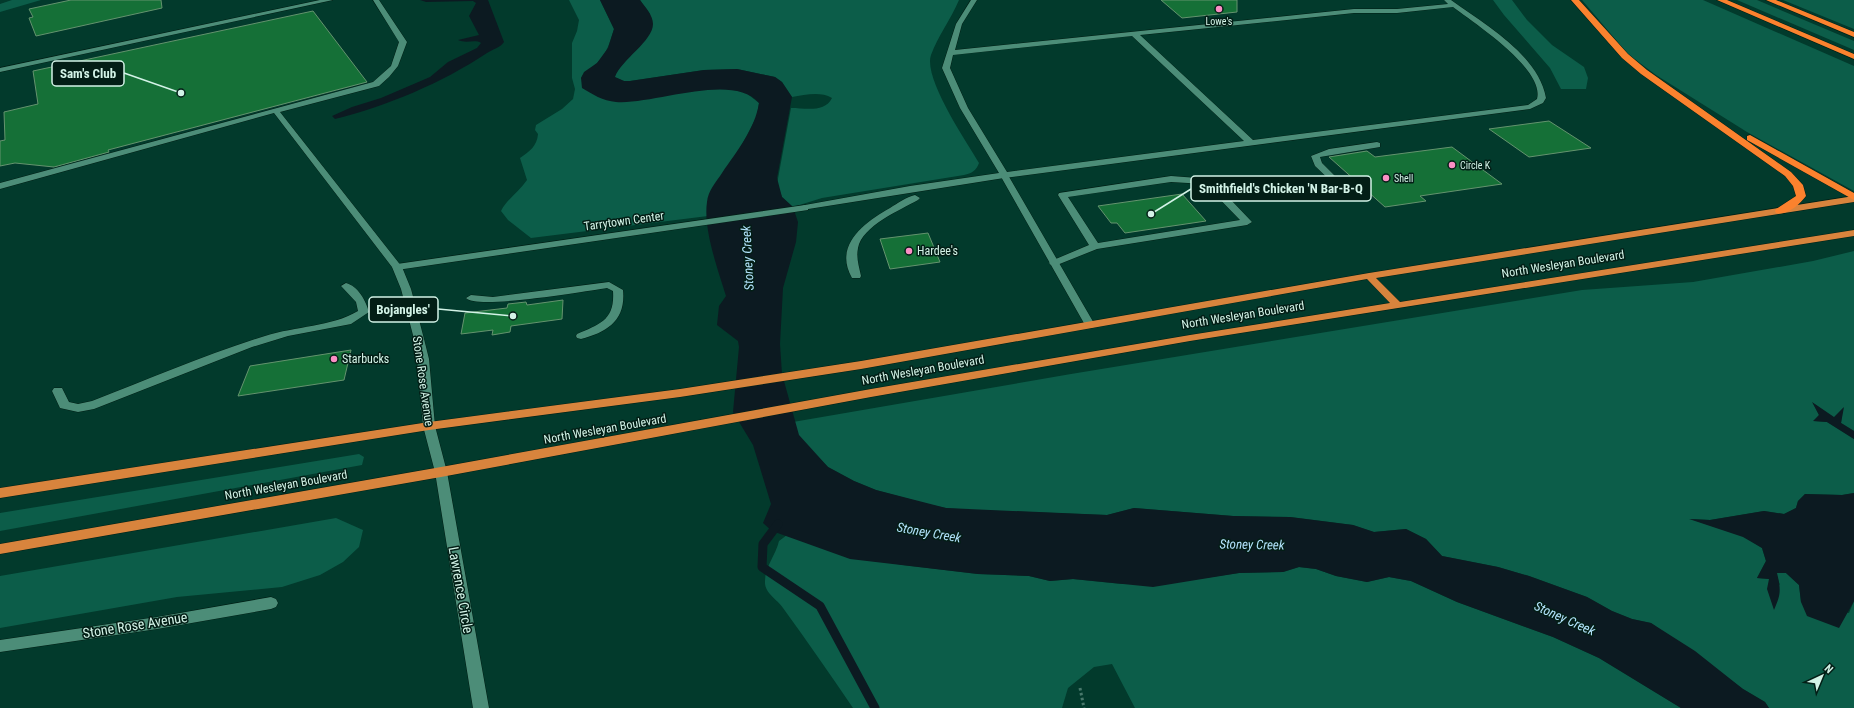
<svg xmlns="http://www.w3.org/2000/svg" width="1854" height="708" font-family="'Roboto Condensed',sans-serif">
<style>
.green{fill:#0c5d49}
.water{fill:#0c1a21}
.lines{fill:none;stroke-linecap:round;stroke-linejoin:round}
.stream{stroke:#0c1a21;stroke-width:9}
.building{fill:#157037;stroke:#64936e}
.service-casing{stroke:#001f15;stroke-width:1}
.minor-casing{stroke:#001f15;stroke-width:1}
.trunk-casing{stroke:#001f15;stroke-width:1}
.motorway-casing{stroke:#001f15;stroke-width:1}
.path{stroke:#48786b;stroke-width:3;stroke-dasharray:2.5 2.5;stroke-linecap:butt}
.service{fill:#4c8d78;fill-rule:evenodd}
.minor{fill:#4c8d78;fill-rule:evenodd}
.trunk{fill:#d8843d;fill-rule:evenodd}
.motorway{fill:#fb822e;fill-rule:evenodd}
.poi-dot{fill:#fb8fc4;stroke:#031e16;stroke-width:1.5}
.labels{text-anchor:middle;stroke-width:3;stroke-linejoin:round;paint-order:stroke}
.far-poi-label{font-size:10px;fill:#d3f3e7;stroke:#031e16;text-anchor:start}
.street-label{font-size:12px;fill:#d3f3e7;stroke:#031e16}
.poi-label{font-size:12px;fill:#d3f3e7;stroke:#031e16;text-anchor:start}
.water-label{font-size:13px;font-style:italic;fill:#b2e2fb;stroke:#031e16}
.near-street-label{font-size:14px;fill:#d3f3e7;stroke:#031e16}
.leader{fill:none;stroke:#d3f3e7;stroke-width:1.5}
.callout-dot{fill:#d3f3e7;stroke:#031e16;stroke-width:1.5}
.callout{fill:#031e16;stroke:#d3f3e7;stroke-width:1.5}
.callout-label{font-size:13px;text-anchor:middle;font-weight:bold;fill:#d3f3e7}
</style>
<rect width="100%" height="100%" fill="#023a2c"/>
<path class="green" d="M12,0H41L0,12V4Z
M569,0H600L614,29C610,41 607,54 597,63C591,69 585,71 581,78L722,88L745,92L759,103L757,116L707,211L708,216L531,238L508,220L501,211C507,199 519,192 527,180L520,158C530,151 537,146 538,134L535,130L536,125L562,109L573,99L575,89L572,78V43L577,31L579,20Z
M640,0H959C951,19 938,36 931,55C923,78 966,141 979,163C976,171 972,173 964,175L822,198L793,207L782,197L777,184L791,108C805,108 825,113 832,98C820,91 805,95 792,97L782,82L775,77L737,69L704,70L630,81H624L614,77L619,68L646,39L650,14Z
M1493,0H1512L1527,20L1552,45L1584,67L1588,78L1586,89H1561L1550,68L1504,15Z
M1582,0H1703L1854,66V191L1747,132L1656,75L1628,54Z
M1737,0H1757L1854,41V50Z
M1782,0H1854V29L1783,0Z
M1854,251V431L1841,423L1843,408L1834,418L1813,403L1819,415L1814,421L1827,422L1854,439V493L1842,495L1805,494L1798,501L1796,508L1784,514L1764,511L1710,520L1691,519L1743,536L1762,548L1766,561L1757,578L1770,579L1780,585L1776,573H1786L1799,585L1801,602L1849,613L1854,601V708H1769L1765,702L1743,689L1651,623L1632,619L1612,611L1587,597L1529,576L1498,567L1442,556L1426,539L1406,529L1374,532L1353,525L1290,517L1233,516L1134,508L1107,515L973,510L946,508L927,504L876,490L854,481L828,467L806,445L798,435L793,422L1071,374L1582,290L1693,282L1813,261Z
M359,454L364,457L362,465L0,531V513Z
M336,518L363,530L359,547L343,562L320,575L282,587L177,597L0,628V576Z
M787,535L836,553L903,565L978,574L1029,576L1050,581L1073,579L1122,584L1184,581L1239,573L1283,572L1299,567L1316,569L1336,576L1367,582L1389,577L1411,581L1457,602L1553,637L1599,658L1681,708H1135L1112,664L1094,667L1068,688L1062,708H853C830,674 807,641 783,608C777,599 764,593 765,581C765,566 776,555 779,541Z"/>
<path class="water" d="M420,0H488L504,42C500,48 493,49 487,53C442,83 387,106 335,119L332,116L352,107L381,98L430,77L448,62L477,48L481,43C475,39 466,44 458,40L479,35L469,16L476,3L473,1L426,2Z
M600,0H640C645,7 653,15 653,24C653,41 621,60 615,77L624,81H630L704,70L737,69L775,77L782,82L792,97L777,178L782,197L793,207L798,222L796,242L783,288L780,344L782,374L799,435L828,467L854,481L876,490L946,508L1107,515L1134,508L1233,516L1290,517L1353,525L1374,532L1406,529L1426,539L1442,556L1498,567L1529,576L1587,597L1612,611L1632,619L1651,623L1695,651L1743,689L1765,702L1769,708H1681L1599,658L1553,637L1457,602L1411,581L1389,577L1367,582L1336,576L1316,569L1299,567L1283,572L1239,573L1153,587L1073,579L1050,581L1029,576L978,574L850,559L772,531L763,523L771,504L753,445L733,412L739,347L738,341L717,325L719,306L726,296C718,270 703,229 707,202C708,191 716,182 722,173C737,151 755,129 759,103C732,72 655,105 616,102C603,101 592,94 582,88L581,78L584,72L597,63L608,48L614,29Z
M1812,402L1834,417L1844,407L1841,423L1854,431V439L1827,422L1813,421L1819,415Z
M1854,493V601L1839,628L1807,616L1801,602L1799,585L1786,573H1777C1781,590 1781,594 1774,610L1767,589L1769,579L1757,578L1766,561L1762,548L1743,537L1689,519L1710,520L1764,511L1784,514L1796,508L1798,501L1805,494L1842,495Z"/>
<g class="lines">
<path class="stream" d="M778,524L763,544L762,567L820,606L875,708"/>
</g>
<path class="building" d="M71,0H161L162,8L36,36L29,18L33,17L29,9Z
M1161,0H1237V12L1182,18Z
M313,11L367,82L108,150L109,152L54,167L15,163L0,166V141L5,140L4,112L38,104L33,71Z
M1549,121L1591,148L1529,157L1489,129Z
M1452,147L1502,184L1420,196L1426,201L1385,207L1329,157L1367,151L1375,157Z
M1182,194L1206,221L1125,233L1117,223H1111L1098,206Z
M928,233L940,262L890,269L880,239Z
M563,300L562,319L511,326L510,332L492,335L493,330L461,334L465,313L507,308L508,304L526,302L527,305Z
M351,350L344,380L238,396L250,366Z"/>
<g class="lines">
<defs>
<path id="service" d="M320,0H333L0,72V68Z
M373,0H379L407,42L398,66L389,77L379,86L280,112L402,267L411,289L424,339L429,359L435,426L447,472L445,475H437L435,472L423,426L417,359L414,339L401,289L392,267L274,113L0,189V183L373,82L391,66L399,42Z
M971,0H977L962,24L955,50L1354,9H1397L1448,4L1444,0H1451C1484,24 1538,54 1546,98L1543,103L1530,109L1004,178L802,210V206L805,205L910,186L999,173L960,108L942,68L956,24ZM1453,7C1474,23 1545,69 1537,99L1528,105L1253,140L1140,35L1354,13H1397ZM1132,36L1244,141L1007,172L968,108L950,68L953,55Z
M1377,142L1380,143V147L1320,157L1322,163L1341,182L1337,185L1334,184L1315,166L1311,156L1329,149Z
M1171,176L1211,179L1252,222L1247,225L1097,249L1057,265H1051L1049,263L1051,261L1089,245L1058,195L1059,193ZM1171,182L1205,184L1240,220L1098,243L1068,197Z
M915,195L920,198L918,200C900,210 862,226 858,248C856,258 859,266 861,276L860,278H852C833,245 865,222 890,208C898,203 906,197 915,195Z
M609,282L623,290C626,320 608,332 581,339L577,338L576,336L577,334C600,324 615,320 613,291L607,288C587,291 476,310 466,298L471,295L493,297Z
M346,283C358,286 366,301 369,312L351,324L288,336L252,347L94,409L78,412L60,408L52,391L54,388H62L69,402L78,404L92,401C149,379 207,354 265,336C296,326 331,327 358,311L356,302L341,286Z
M271,597L276,599L278,603L276,607L271,609L157,629L0,652V640L157,617Z"/>
<path id="minor" d="M1004,172L1008,175L1095,325L1094,327L1090,328L1085,325L1000,175Z
M805,205L808,206V210L397,270L392,267L397,264Z
M441,467L445,469L447,472L489,708H473L435,472L437,469Z"/>
<path id="trunk" d="M1854,196V202L1376,278L1400,302L1854,230V236L1190,341L871,397L441,477L0,554V544L441,467L871,389L1190,335L1390,303L1367,279L861,369L680,397L429,430L0,498V488L429,422L680,389L861,361L1369,273Z"/>
<path id="motorway" d="M1571,0H1579L1628,54L1647,70L1791,172L1803,185L1806,196C1800,204 1787,216 1776,213L1775,211L1776,209L1796,196L1793,186L1785,176L1641,74L1622,58Z
M1717,0H1727L1854,54V59Z
M1766,0H1776L1854,32V37Z
M1750,135L1854,193V200L1747,140V136Z"/>
</defs>
<use href="#service" class="service-casing"/>
<use href="#minor" class="minor-casing"/>
<use href="#trunk" class="trunk-casing"/>
<use href="#motorway" class="motorway-casing"/>
<path class="path" d="M1080,688L1084,708"/>
<use href="#service" class="service"/>
<use href="#minor" class="minor"/>
<use href="#trunk" class="trunk"/>
<use href="#motorway" class="motorway"/>
</g>
<g class="poi-dot">
<circle cx="1219" cy="9" r="4"/>
<circle cx="1452" cy="165" r="4"/>
<circle cx="1386" cy="178" r="4"/>
<circle cx="909" cy="251" r="4"/>
<circle cx="334" cy="359" r="4"/>
</g>
<g class="labels">
<g class="far-poi-label">
<text x="1219" y="25" text-anchor="middle">Lowe's</text>
<text x="1460" y="169">Circle K</text>
<text x="1394" y="182">Shell</text>
</g>
<g class="street-label">
<text transform="translate(624 221) rotate(-8)" y="4">Tarrytown Center</text>
<text transform="translate(1563 264) rotate(-9)" y="4">North Wesleyan Boulevard</text>
<text transform="translate(1243 315) rotate(-9)" y="4">North Wesleyan Boulevard</text>
<text transform="translate(923 370) rotate(-10)" y="4">North Wesleyan Boulevard</text>
<text transform="translate(423 381) rotate(82)" y="4">Stone Rose Avenue</text>
<text transform="translate(605 429) rotate(-10)" y="4">North Wesleyan Boulevard</text>
<text transform="translate(286 485) rotate(-10)" y="4">North Wesleyan Boulevard</text>
</g>
<g class="poi-label">
<text x="917" y="255">Hardee's</text>
<text x="342" y="363">Starbucks</text>
</g>
<g class="water-label">
<text transform="translate(747 258) rotate(-93)" y="5">Stoney Creek</text>
<text transform="translate(929 532) rotate(10)" y="5">Stoney Creek</text>
<text transform="translate(1252 544) rotate(1)" y="5">Stoney Creek</text>
<text transform="translate(1565 618) rotate(24)" y="5">Stoney Creek</text>
</g>
<g class="near-street-label">
<text transform="translate(461 590) rotate(80)" y="5">Lawrence Circle</text>
<text transform="translate(135 625) rotate(-9)" y="5">Stone Rose Avenue</text>
</g>
</g>
<path class="leader" d="M181 93L124 73M1151 214L1191 189M513 316L438 309"/>
<g class="callout-dot">
<circle cx="181" cy="93" r="4"/>
<circle cx="1151" cy="214" r="4"/>
<circle cx="513" cy="316" r="4"/>
</g>
<g class="callout">
<rect x="52" y="61" width="72" height="25" rx="4"/>
<rect x="1191" y="176" width="180" height="25" rx="4"/>
<rect x="369" y="297" width="69" height="25" rx="4"/>
</g>
<g class="callout-label">
<text x="88" y="78">Sam's Club</text>
<text x="1281" y="193">Smithfield's Chicken 'N Bar-B-Q</text>
<text x="403" y="314">Bojangles'</text>
</g>
<g transform="translate(1822 676) rotate(44)" stroke="#031e16" stroke-width="3" paint-order="stroke">
<path d="M0-3L7 15L0 10L-7 15Z" fill="#d3f3e7"/>
<text y="-6" font-size="11" font-weight="bold" text-anchor="middle" fill="#d3f3e7">N</text>
</g>
</svg>
